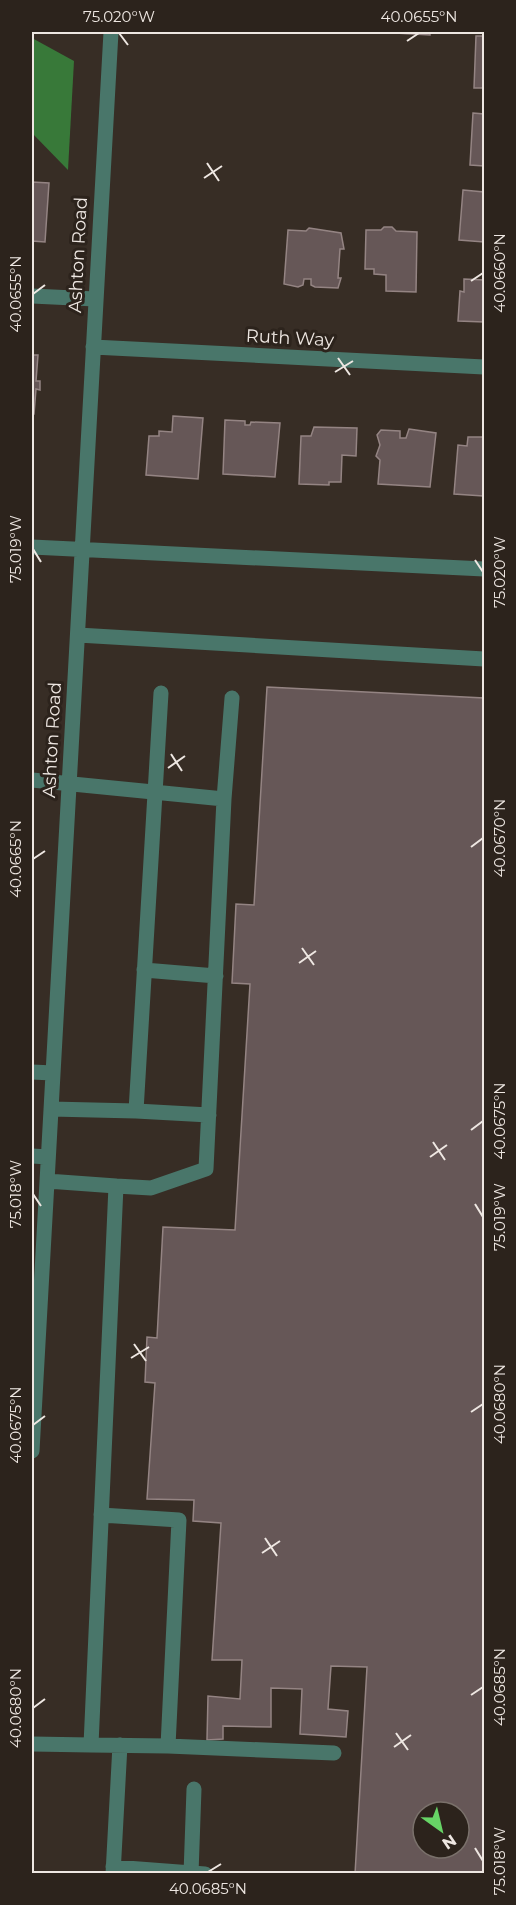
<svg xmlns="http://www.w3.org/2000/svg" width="516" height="1905" font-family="Montserrat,sans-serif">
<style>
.forest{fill:#387939}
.building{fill:#665757;stroke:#948483;stroke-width:1.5;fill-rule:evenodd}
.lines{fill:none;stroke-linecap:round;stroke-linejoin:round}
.minor{stroke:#49766a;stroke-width:15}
.ticks{fill:none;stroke:#eee7e2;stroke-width:2}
.labels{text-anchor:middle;stroke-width:6;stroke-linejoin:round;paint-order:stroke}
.street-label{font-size:18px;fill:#eee7e2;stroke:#2c231c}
.neatline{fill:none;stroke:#eee7e2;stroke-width:2}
.ticks-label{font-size:15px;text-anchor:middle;fill:#eee7e2}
</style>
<rect width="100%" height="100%" fill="#372d25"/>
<path class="forest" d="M32,38L74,61L68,170L32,133Z"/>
<path class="building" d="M377,32H430V35Z
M476,36H484V88H474Z
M473,113L484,114V166L470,165Z
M32,182L49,183L45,242L32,241Z
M463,190L484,192V242L459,240Z
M384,227H392L396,231L417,232L416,292L386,291V275L374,274V269H365L366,230H381Z
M309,228L341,233L344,249H340L338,278H341L338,288L315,287L311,285V279H304L303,285L298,287L284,284L288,230L306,231Z
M464,279L484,280V322L458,321L460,291L464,292Z
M32,355H38L36,381H40V390L36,389L34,414H32Z
M173,416L203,418L198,479L146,475L149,436H159V431L172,432Z
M225,420L245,421V425H250L251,422L280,423L275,477L223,474Z
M314,427L357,428L356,456L342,455L341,482H329V485L299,484L301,436H311Z
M409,429L436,433L430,487L378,484L380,460L376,456L380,445L377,435L381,430L400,431V438H406Z
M468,437H484L483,496L454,494L458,445L467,446Z
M267,687L484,698V1874H355L367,1667L331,1666L328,1709L348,1711L346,1737L300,1734L302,1689L271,1688V1727L223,1726V1739L207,1740L208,1696L240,1699L242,1660H212L221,1523L193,1521L194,1500L147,1499L155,1383L145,1382L147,1337L157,1338L163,1227L235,1230L250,984L232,983L236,904L254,905ZM423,1812H459V1848H423Z"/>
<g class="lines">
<path class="minor" d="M32,296L95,299
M93,347L484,367
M32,547L484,569
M78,635L484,659
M32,780L224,799L232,698
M144,970L216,976
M32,1072L53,1073
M51,1109L136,1111L161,693
M136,1111L209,1115
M32,1156L48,1157
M47,1181L116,1186
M32,1451L111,32
M32,1744L91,1745L116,1186L151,1188L206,1169L224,799
M91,1745L168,1746L179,1520L101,1515
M168,1746L334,1753
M113,1867L205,1874
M113,1874L120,1745
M191,1874L194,1789"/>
</g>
<path class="ticks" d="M119,33L128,45M407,41L419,33M207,163L219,181M204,178L222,166M471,281L483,273M33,294L45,285M338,358L350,375M335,372L353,361M33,549L41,562M475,560L483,572M171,754L182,771M168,768L185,756M471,847L483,838M33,859L45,851M302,948L314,965M299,963L316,951M471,1130L483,1121M433,1142L445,1160M430,1157L447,1145M33,1194L41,1206M475,1204L483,1217M134,1344L146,1361M131,1358L149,1347M471,1412L483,1404M33,1425L45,1416M265,1538L277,1556M262,1553L280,1541M471,1695L483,1687M33,1708L45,1699M396,1733L408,1750M394,1747L411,1735M475,1848L483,1861M208,1872L221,1864"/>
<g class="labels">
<g class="street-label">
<text transform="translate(78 255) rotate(-87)" y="6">Ashton Road</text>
<text transform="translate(290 338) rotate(3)" y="6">Ruth Way</text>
<text transform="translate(52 740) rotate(-87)" y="6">Ashton Road</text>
</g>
</g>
<rect width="516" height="1905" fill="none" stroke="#2c231c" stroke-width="66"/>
<g transform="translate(441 1830) rotate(146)"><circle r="28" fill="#2c231c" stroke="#7a716b" stroke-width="1.5"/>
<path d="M0-4.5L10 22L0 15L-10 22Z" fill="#67d466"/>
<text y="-9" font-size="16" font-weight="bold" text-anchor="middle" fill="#eee7e2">N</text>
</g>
<rect x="33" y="33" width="450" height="1839" class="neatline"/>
<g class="ticks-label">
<text x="119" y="22">75.020°W</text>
<text x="419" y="22">40.0655°N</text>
<text transform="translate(500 273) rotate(-90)" y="5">40.0660°N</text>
<text transform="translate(16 294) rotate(-90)" y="5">40.0655°N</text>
<text transform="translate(16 549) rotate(-90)" y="5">75.019°W</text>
<text transform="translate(500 572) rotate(-90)" y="5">75.020°W</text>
<text transform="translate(500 838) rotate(-90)" y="5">40.0670°N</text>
<text transform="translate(16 859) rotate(-90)" y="5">40.0665°N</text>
<text transform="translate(500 1121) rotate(-90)" y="5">40.0675°N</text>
<text transform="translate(16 1194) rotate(-90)" y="5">75.018°W</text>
<text transform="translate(500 1217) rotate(-90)" y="5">75.019°W</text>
<text transform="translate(500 1404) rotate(-90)" y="5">40.0680°N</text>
<text transform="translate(16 1425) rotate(-90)" y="5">40.0675°N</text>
<text transform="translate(500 1687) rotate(-90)" y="5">40.0685°N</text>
<text transform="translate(16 1708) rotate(-90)" y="5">40.0680°N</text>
<text transform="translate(500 1861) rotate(-90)" y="5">75.018°W</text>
<text x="208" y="1894">40.0685°N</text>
</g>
</svg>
